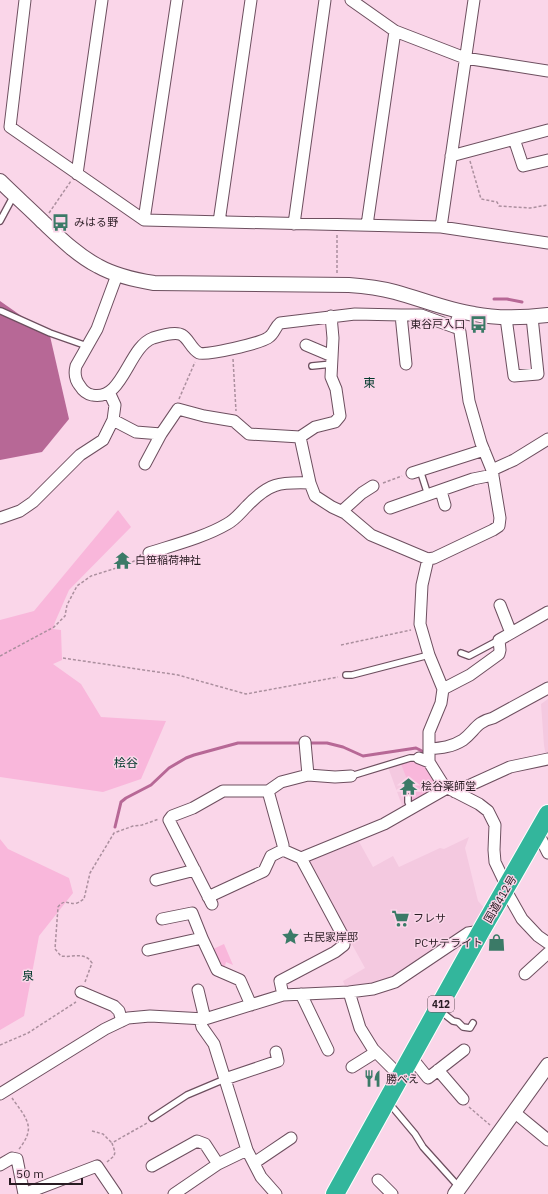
<svg xmlns="http://www.w3.org/2000/svg" width="548" height="1194" font-family="'IBM Plex Sans','Noto Sans JP',sans-serif">
<style>
.built{fill:#f4c9e0}
.green{fill:#f9b7db}
.water{fill:#b76896}
.lines{fill:none;stroke-linecap:round;stroke-linejoin:round}
.stream{stroke:#b76896;stroke-width:3}
.service-casing{stroke:#6d4f5f;stroke-width:8}
.minor-casing{stroke:#6d4f5f;stroke-width:13}
.tertiary-casing{stroke:#6d4f5f;stroke-width:16}
.trunk-casing{stroke:#fff;stroke-width:20}
.path{stroke:#ab8f9e;stroke-width:1.5;stroke-dasharray:3 2;stroke-linecap:butt}
.service{stroke:#fff;stroke-width:5.5}
.minor{stroke:#fff;stroke-width:11}
.tertiary{stroke:#fff;stroke-width:14}
.trunk{stroke:#33b69c;stroke-width:18}
.labels{text-anchor:middle;stroke-width:3;stroke-linejoin:round;paint-order:stroke}
.shield{fill:#fad6e9;stroke:#67535e;stroke-width:1}
.shield-label{font-size:10px;font-weight:bold;fill:#281b22}
.poi-label{font-size:11px;fill:#281b22;stroke:#fad6e9;text-anchor:start}
.street-label{font-size:11px;fill:#281b22;stroke:#fad6e9}
.neighbourhood-label{font-size:12px;fill:#00382b;stroke:#fad6e9}
</style>
<rect width="100%" height="100%" fill="#fad6e9"/>
<path class="built" d="M548,699V756L546,757L544,745L541,704Z
M414,759L423,762L404,811L388,767Z
M469,837L465,848L478,901L487,911L480,923L468,928L398,975L372,983L345,986L343,981L365,968L306,861L357,838L373,867L393,856L399,867L440,848L444,849Z"/>
<path class="green" d="M118,510L131,527L69,590L55,622L53,629L61,630L62,660L53,664L81,684L101,717L166,721L141,779L103,792L0,777V620L34,611Z
M414,761C429,766 431,774 439,787L411,806L403,790L410,787L401,764Z
M0,839L8,849L69,878L73,893L39,936L24,1016L0,1030Z
M224,944L233,965L226,962L225,966L221,968L211,950Z"/>
<path class="water" d="M0,301L50,336L69,419L42,452L0,460Z"/>
<g class="lines">
<path class="stream" d="M494,299H507L522,302
M115,827L121,802L126,798L151,785L169,768L186,758L194,755L238,743H327L343,747L363,756L416,748L422,751"/>
<defs>
<path id="service" d="M0,221L14,195
M1,311L50,333L87,346
M312,366L332,364
M420,470L428,495
M461,653L469,656L499,640
M346,675H352L429,655
M351,776L410,758H419
M408,797V802L411,809
M439,1010L453,1021L458,1022L463,1027L470,1028L473,1023
M389,1103L415,1134L423,1147L459,1187
M152,1118L187,1095L225,1079"/>
<path id="minor" d="M25,0L10,127L144,220L441,227L548,243
M351,0L395,31L465,58L548,71
M514,139L523,166L548,160
M451,156L548,130
M77,174L102,0
M144,220L177,0
M219,222L251,0
M294,224L325,0
M367,225L395,31
M441,227L474,0
M117,275L97,329L76,366C74,374 75,380 80,386C83,391 87,394 92,395C123,402 128,347 153,338C159,336 176,331 182,335C189,339 191,349 199,353C205,356 263,343 269,337C274,334 275,327 280,323L355,314L401,315H421L454,327
M460,312L454,327L459,329L460,332L469,401L481,443L492,470
M401,315L406,364
M506,318L514,376L538,374L532,317
M306,345L332,356
M109,392L115,405L113,420L136,432L161,434
M300,437L315,427L335,422L340,416L336,389L331,377L333,338L331,316
M145,464L161,434L178,409L204,416L234,421L249,434L300,437L310,483L315,496L332,507L345,513L371,535L428,559L434,558L493,530L499,526L500,518L492,470L514,460L548,439
M412,473L484,450
M441,491L445,505
M390,508L473,479L493,475
M342,511L362,493L373,486
M0,518L20,511L33,502L80,455L103,440L113,420
M149,553C174,545 205,537 227,524C235,520 241,512 247,506C269,483 279,482 310,483
M428,559L422,585L420,624L429,655L443,689L441,703L429,732V762
M500,605L511,633
M443,689L470,675L499,654L500,650L499,640L548,612
M305,742L308,775
M429,749C441,748 452,747 463,740C475,731 476,722 493,718L548,688
M419,758L429,762L444,786L479,804L488,811L495,825L494,850L495,862L506,885L505,889L522,919L538,936L548,943
M268,791L283,845V850
M455,792L510,767L548,759
M538,833L548,853
M156,880L195,870
M208,897L264,871L271,856L283,850L301,858L384,824L447,788
M212,904L169,820L172,816L193,808L223,791H268L281,782L308,775L335,777L351,776
M162,919L192,913L202,938
M148,950L202,938L217,970L240,980L251,1005
M525,974L548,953
M198,990L205,1019
M81,992L114,1006L119,1011L122,1021
M349,992L360,1028L373,1049L400,1076
M301,994L328,1050
M283,995L280,981L335,952L344,945V938L301,858
M200,1019L202,1027L214,1044L247,1150
M411,1057L428,1078L464,1050
M352,1067L376,1052
M438,1070L463,1099
M225,1079L278,1061L276,1052
M0,1094L105,1029L128,1018L150,1016L205,1019L283,995L349,992L373,989L395,982L468,933L481,931
M514,1112L548,1140
M254,1163L291,1138
M0,1165L12,1158L17,1159L24,1194
M152,1166L197,1141L205,1144L218,1164
M378,1180L392,1194
M24,1194L97,1166L116,1194
M174,1194L218,1164L247,1150L261,1177L276,1194"/>
<path id="tertiary" d="M0,181C14,195 29,208 43,222C60,238 77,255 98,266C116,276 135,280 154,283L349,285C364,286 380,288 395,292C421,299 447,310 474,314C499,319 523,318 548,315
M455,1194L548,1065"/>
<path id="trunk" d="M335,1194L481,931L548,814"/>
</defs>
<use href="#service" class="service-casing"/>
<use href="#minor" class="minor-casing"/>
<use href="#tertiary" class="tertiary-casing"/>
<use href="#trunk" class="trunk-casing"/>
<path class="path" d="M470,161L481,199L497,202L499,206L530,208L548,205
M49,213L71,181
M337,235V273
M233,359L236,411
M179,399L195,362
M383,483L402,476
M341,645L411,630
M0,656L54,627L65,616L67,605L77,586L91,576L126,565L140,558
M63,658L178,675L246,694L338,677
M85,982L92,963C85,951 72,958 61,956L55,949L58,907C65,898 68,905 77,903C80,902 82,900 84,899L90,873L114,833L133,826L142,825L159,819
M0,1045L28,1033L76,1002
M12,1098C18,1107 31,1121 28,1132C27,1138 23,1144 19,1149
M469,1107L490,1125
M92,1131L103,1134L112,1143
M107,1162L114,1156L115,1152L112,1143L147,1123"/>
<use href="#service" class="service"/>
<use href="#minor" class="minor"/>
<use href="#tertiary" class="tertiary"/>
<use href="#trunk" class="trunk"/>
</g>
<defs>
<symbol id="bus-bare" viewBox="-9 -9 18 18"><path d="M-5-6H5V4H4V6H2V4H-2V6H-4V4H-5ZM-3.5-4V0h7V-4ZM-3.5 1.2v1.5H-2V1.2ZM2 1.2v1.5H3.5V1.2Z" fill="#3b7a67" stroke="#fad6e9" stroke-width="2.5" paint-order="stroke"/></symbol>
<symbol id="temple-bare" viewBox="-9 -9 18 18"><path d="M0-6L5-2H3V0L6.5 2.5H4V6H1.5V3h-3V6H-4V2.5H-6.5L-3 0V-2H-5Z" fill="#3b7a67" stroke="#fad6e9" stroke-width="2.5" paint-order="stroke"/></symbol>
<symbol id="supermarket-bare" viewBox="-9 -9 18 18"><path d="M-6-5.5h2.5l.6 2H6L4.5 2H-2.5L-4.4-4H-6ZM-1.5 3.2a1.3 1.3 0 1 0 .1 0ZM3 3.2a1.3 1.3 0 1 0 .1 0Z" fill="#3b7a67" stroke="#fad6e9" stroke-width="2.5" paint-order="stroke"/></symbol>
<symbol id="sight-bare" viewBox="-9 -9 18 18"><path d="M0-6L1.8-2.2L6-1.7L2.9 1.2L3.7 5.4L0 3.3L-3.7 5.4L-2.9 1.2L-6-1.7L-1.8-2.2Z" fill="#3b7a67" stroke="#fad6e9" stroke-width="2.5" paint-order="stroke"/></symbol>
<symbol id="shop-bare" viewBox="-9 -9 18 18"><path d="M-5-2.5h2.3a2.7 3.5 0 0 1 5.4 0H5L5.5 6h-11ZM-1.5-2.5h3a1.5 2.3 0 0 0-3 0Z" fill="#3b7a67" stroke="#fad6e9" stroke-width="2.5" paint-order="stroke"/></symbol>
<symbol id="restaurant-bare" viewBox="-9 -9 18 18"><path d="M-5-6h1v4h1v-4h1v4h1v-4h1v5L-1.5 .5V6h-2V.5L-5-1ZM5-6V6H3V1.5H1.5Q1.5-4 5-6Z" fill="#3b7a67" stroke="#fad6e9" stroke-width="2.5" paint-order="stroke"/></symbol>
</defs>
<g fill-rule="evenodd">
<use href="#bus-bare" x="48" y="210" width="25" height="25"/>
<use href="#bus-bare" x="466" y="312" width="25" height="25"/>
<use href="#temple-bare" x="110" y="548" width="25" height="25"/>
<use href="#temple-bare" x="396" y="774" width="25" height="25"/>
<use href="#supermarket-bare" x="388" y="906" width="25" height="25"/>
<use href="#sight-bare" x="278" y="924" width="25" height="25"/>
<use href="#shop-bare" x="484" y="930" width="25" height="25"/>
<use href="#restaurant-bare" x="360" y="1066" width="25" height="25"/>
</g>
<g class="labels">
<rect class="shield" x="428" y="996" width="26" height="16" rx="3"/>
<g class="shield-label">
<text x="441" y="1008">412</text>
</g>
<g class="poi-label">
<text x="74" y="226">みはる野</text>
<text x="465" y="328" text-anchor="end">東谷戸入口</text>
<text x="135" y="564">白笹稲荷神社</text>
<text x="421" y="790">桧谷薬師堂</text>
<text x="413" y="922">フレサ</text>
<text x="303" y="941">古民家岸邸</text>
<text x="483" y="947" text-anchor="end">PCサテライト</text>
<text x="386" y="1083">勝べえ</text>
</g>
<g class="street-label">
<text transform="translate(500 899) rotate(-60)" y="4">国道412号</text>
</g>
<g class="neighbourhood-label">
<text x="369" y="387">東</text>
<text x="126" y="767">桧谷</text>
<text x="28" y="980">泉</text>
</g>
</g>
<path d="M10 1178v6h72v-6" fill="none" stroke="#281b22" stroke-width="2"/>
<text x="16" y="1178" font-size="12" fill="#281b22" stroke="#fad6e9" stroke-width="3" paint-order="stroke">50 m</text>
</svg>
